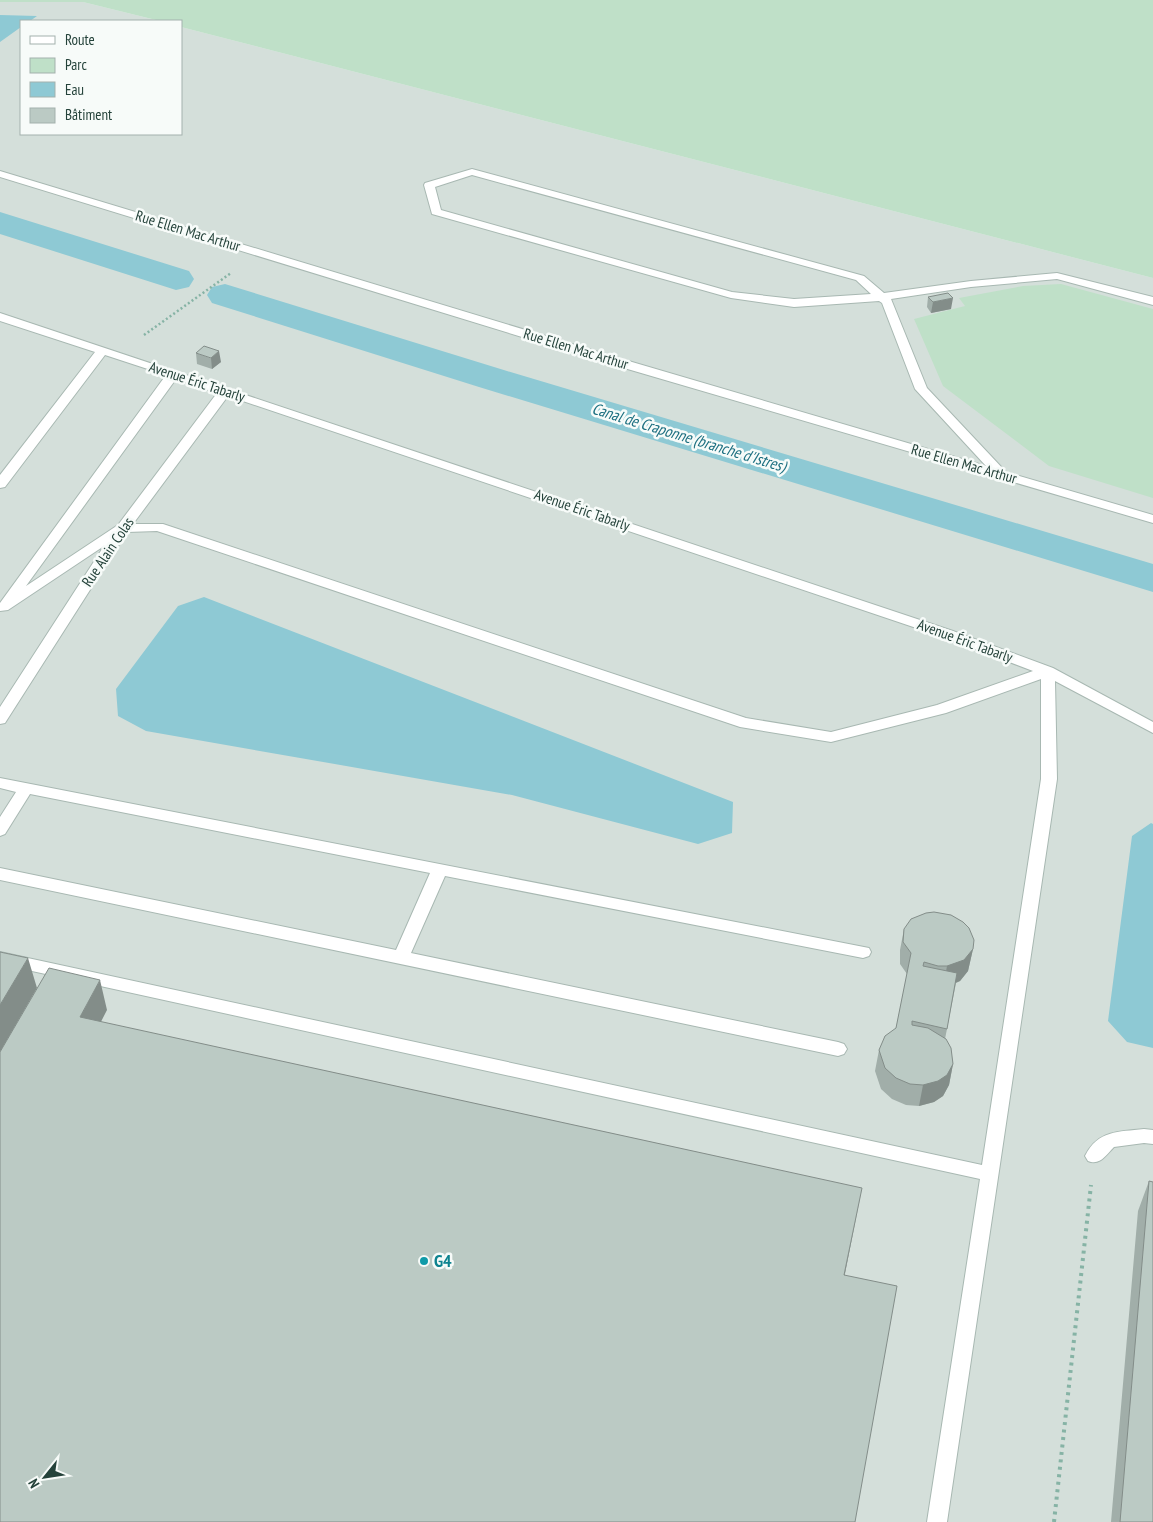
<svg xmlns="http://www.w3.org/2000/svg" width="1153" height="1522" font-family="'PT Sans Narrow',sans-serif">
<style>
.built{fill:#d4dfda}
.green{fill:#bfe0c8}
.water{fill:#8ec9d4}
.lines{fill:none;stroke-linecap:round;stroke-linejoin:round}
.canal{fill:#8ec9d4;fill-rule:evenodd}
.minor-casing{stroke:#a8b8b2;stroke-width:2}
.path-far1{stroke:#86b3a5;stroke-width:2.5;stroke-dasharray:2 2.5;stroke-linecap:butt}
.path{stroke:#86b3a5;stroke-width:4;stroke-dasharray:3 4.5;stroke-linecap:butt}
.minor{fill:#fff;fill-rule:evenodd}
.wall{fill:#a1aea9}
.shaded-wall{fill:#838d89}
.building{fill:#bbcac4;stroke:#838d89}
.culture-dot{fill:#0f9aa8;stroke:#f7fbf9;stroke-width:2}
.labels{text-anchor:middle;stroke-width:5;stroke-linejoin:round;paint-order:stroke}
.street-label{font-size:15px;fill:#24423a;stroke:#f7fbf9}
.water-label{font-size:16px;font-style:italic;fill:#1c6f80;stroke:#f7fbf9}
.near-culture-label{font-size:18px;font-weight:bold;fill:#0d838f;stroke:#f7fbf9;text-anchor:start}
</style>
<rect width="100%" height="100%" fill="#e6efeb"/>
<path class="built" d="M0,2H83L160,21H21V134H181V27L1153,278V1522H0Z"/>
<path class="green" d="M0,0H1153V278L181,27V21H160L83,2H0Z
M1061,284L1153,309V498L1049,466L943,386L914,319L965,306L959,298L1023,286Z"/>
<path class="water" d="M0,15L37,16L30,21H21V27L0,42Z
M204,597L733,802L732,833L698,844L512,795L146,731L118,716L116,689L178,606Z
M1151,823L1153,824V1048L1127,1042L1108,1021L1132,836Z"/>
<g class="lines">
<path class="canal" d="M0,212L189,271L194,279L189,287L176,290L0,234Z
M225,284L507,371L1153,564V592L479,387L212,303L207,295L212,287Z"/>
<defs>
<path id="minor" d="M472,169L864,276L884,293L971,281L1057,273L1153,297V305L1057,279L971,287L891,299L927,388L1006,472L1153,515V523L607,363L0,177V171L615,357L986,466L915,389L882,303L879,301L794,307L731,298L432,214L424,185L425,183ZM472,175L856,280L871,294L794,299L732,292L441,210L435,187Z
M0,313L953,631L1053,668L1153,722V733L1055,681L1057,779L947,1522H927L980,1179L0,964V952L982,1165L1041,779V679L946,713L831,742L740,727L157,531L127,532L5,723L0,724V707L104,546L8,610L0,611V603L166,375L105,355L5,487L0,488V475L95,352L0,321ZM176,379L217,393L118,525L26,586ZM228,396L943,637L1033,671L937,705L831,732L746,718L163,524H133Z
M0,778L869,948L871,952L869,956L863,958L445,876L411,953L838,1042L844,1044L847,1049L844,1054L838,1056L0,880V868L396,950L430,873L30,794L5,834L0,836V817L16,792L0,788Z
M1144,1129L1153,1130V1144L1144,1143L1114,1147C1106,1155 1100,1166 1088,1161L1085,1156C1098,1130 1118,1132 1144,1129Z"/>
</defs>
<use href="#minor" class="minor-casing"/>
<path class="path-far1" d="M144,335L231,273"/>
<path class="path" d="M1054,1522L1091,1185"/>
<use href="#minor" class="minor"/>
</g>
<path class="wall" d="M928,297L951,309L931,313L927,307Z
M196,353L221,362L212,369L197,364Z
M904,929L973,949L968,971L960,981L956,983L945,1039L953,1064L949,1085L943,1096L934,1102L919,1106L906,1105L892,1099L881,1089L875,1071L879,1050L896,1028L907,974L900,964V950Z
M1149,1181L1153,1522H1111L1138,1211Z"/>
<path class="shaded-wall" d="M953,298L951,309L931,313L933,302Z
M219,351L221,362L212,369L211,358Z
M973,949L968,971L960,981L943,988L947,966Z
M28,958L37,988L0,1052V1005Z
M100,980L107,1010L88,1047L80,1017Z
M953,1064L949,1085L943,1096L934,1102L919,1106L923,1085Z
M862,1188L856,1218L839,1304L844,1275Z"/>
<path class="building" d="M948,293L953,298L933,302L928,297Z
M204,346L219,351L211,358L196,353Z
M934,912L951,915L963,922L969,928L974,940L973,949L964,960L947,966H938L924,962L923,966L957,973L947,1029L912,1021V1025L928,1028L946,1039L951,1048L953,1064L947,1075L938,1081L923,1085L910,1084L896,1078L885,1068L879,1050L885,1036L896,1028L911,953L903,942L904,929L911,919L926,913Z
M0,952L28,958L0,1005Z
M49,968L100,980L80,1017L862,1188L844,1275L897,1286L855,1522H0V1052Z
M1149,1181L1153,1182V1522H1120Z"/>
<circle class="culture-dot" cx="424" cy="1261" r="5"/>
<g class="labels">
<g class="street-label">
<text transform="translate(188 231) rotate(17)" y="5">Rue Ellen Mac Arthur</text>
<text transform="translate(576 349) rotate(17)" y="5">Rue Ellen Mac Arthur</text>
<text transform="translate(197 382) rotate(18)" y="5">Avenue Éric Tabarly</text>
<text transform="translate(964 464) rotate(16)" y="5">Rue Ellen Mac Arthur</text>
<text transform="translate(582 510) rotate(19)" y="5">Avenue Éric Tabarly</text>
<text transform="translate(108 552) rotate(-56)" y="5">Rue Alain Colas</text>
<text transform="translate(965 641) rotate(20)" y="5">Avenue Éric Tabarly</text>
</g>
<g class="water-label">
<text transform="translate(689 437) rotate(17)" y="6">Canal de Craponne (branche d'Istres)</text>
</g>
<g class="near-culture-label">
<text x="434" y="1267">G4</text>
</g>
</g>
<rect x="20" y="20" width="162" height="115" fill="#f7fbf9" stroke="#a3b1ad"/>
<rect x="30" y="36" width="25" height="8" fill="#ffffff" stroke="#a3b1ad"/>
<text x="65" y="45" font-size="15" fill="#24423a">Route</text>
<rect x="30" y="58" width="25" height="15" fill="#bfe0c8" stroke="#a3b1ad"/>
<text x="65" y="70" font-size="15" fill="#24423a">Parc</text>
<rect x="30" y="82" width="25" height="15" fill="#8ec9d4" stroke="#a3b1ad"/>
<text x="65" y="95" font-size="15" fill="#24423a">Eau</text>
<rect x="30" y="108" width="25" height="15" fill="#bbcac4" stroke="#a3b1ad"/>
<text x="65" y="120" font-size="15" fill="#24423a">Bâtiment</text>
<g transform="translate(45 1477) rotate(240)" stroke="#f7fbf9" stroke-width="4" paint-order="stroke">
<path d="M0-4L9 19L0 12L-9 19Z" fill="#24423a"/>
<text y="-8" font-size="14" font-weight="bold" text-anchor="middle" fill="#24423a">N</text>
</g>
</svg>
